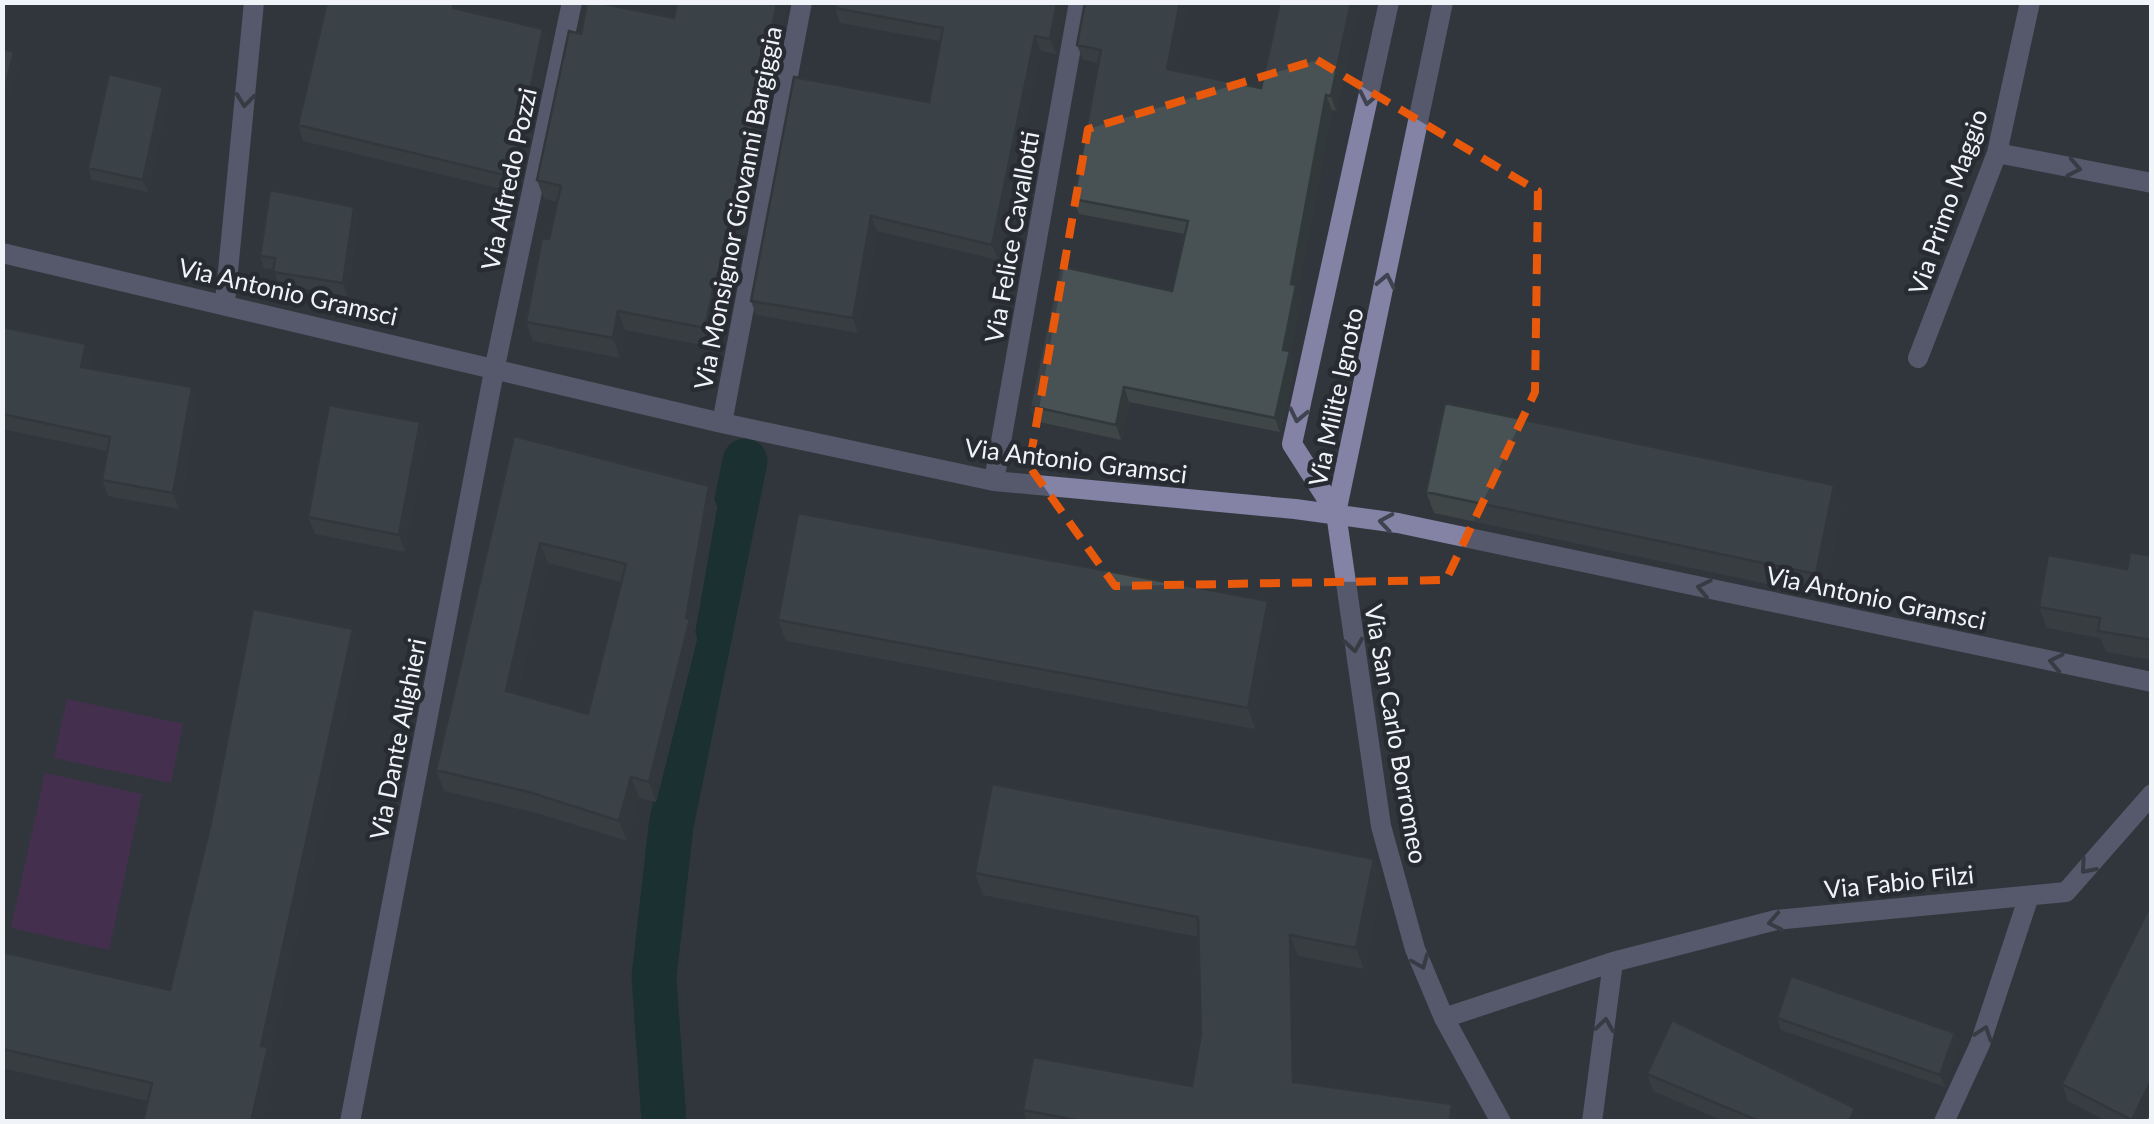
<svg xmlns="http://www.w3.org/2000/svg" width="2154" height="1124" font-family="Lato,sans-serif">
<style>
.green{fill:#5c2764}
.lines{fill:none;stroke-linecap:round;stroke-linejoin:round}
.canal{stroke:#002925;stroke-width:45}
.path{stroke:#989ca1;stroke-width:6;stroke-dasharray:5 8;stroke-linecap:butt}
.minor{stroke:#8482a5;stroke-width:20}
.wall{fill:#3e4648;fill-rule:evenodd}
.shaded-wall{fill:#32393b}
.building{fill:#485154;stroke:#32393b;stroke-width:2.5;fill-rule:evenodd}
.oneway{stroke:#3f424f}
.marked{fill:none;stroke:#e8590c;stroke-width:8;stroke-dasharray:20 12;stroke-linejoin:round}
.labels{text-anchor:middle;stroke-width:9;stroke-linejoin:round;paint-order:stroke}
.street-label{font-size:25px;fill:#f0f3f7;stroke:#282c32}
</style>
<rect width="100%" height="100%" fill="#31363c"/>
<path class="green" d="M67,699L183,724L171,783L54,758Z
M45,773L142,794L109,950L11,928Z"/>
<g class="lines">
<path class="canal" d="M664,1122L654,977L671,826L745,461"/>
<path class="path" d="M2146,1122L2152,1109"/>
<path class="minor" d="M1443,2L1336,513L1381,826L1415,949L1444,1018L1501,1122
M1997,153L2152,183
M2,253L722,423L994,481L1295,509L1398,523L2152,682
M225,302L254,2
M1918,358L1997,153L2030,2
M722,423L802,2
M994,481L1079,2
M1336,513L1292,444L1389,2
M1613,962L1776,920L2066,892L2152,794
M1444,1018L1613,962L1592,1122
M350,1122L495,366L572,2
M1944,1122L1980,1044L2029,896"/>
</g>
<path class="wall" d="M327,2H463L461,10L543,29L549,44L518,193L303,141L298,125Z
M677,2H787L729,311L720,309L712,347L625,330L620,358L533,341L526,322L549,239L557,202L544,199L537,180L581,34L674,18Z
M836,2H1065L1056,54L1041,51L998,260L877,231L858,333L756,315L751,301L929,102L940,41L840,23L835,8Z
M1085,2L1175,70L1261,88L1360,2L1336,111L1332,110L1298,290L1301,300L1290,353L1295,366L1280,432L1129,402L1121,440L1035,421L1030,406L1172,291L1185,234L1079,214L1073,199L1098,63L1083,60L1077,45Z
M163,87L168,99L148,192L92,180L88,168Z
M354,207L358,219L347,296L278,284L274,269L264,268L260,256Z
M2,327L86,344L91,360L90,368L198,404L179,509L108,496L102,480L107,451L2,429Z
M420,422L426,439L405,552L315,534L308,517Z
M514,436L709,486L717,507L695,632L697,639L656,802L639,798L627,841L537,813L444,791L436,770ZM548,563L621,582L588,714L517,695Z
M1426,492L1842,507L1823,596L1434,513Z
M2152,556V660L2106,652L2100,638L2047,628L2039,607L2127,569Z
M778,620L1275,622L1255,729L786,641Z
M353,629L360,649L270,1054L275,1067L148,1101L2,1068V952L170,990Z
M975,873L1382,880L1364,969L1298,956L1300,1083L1459,1122H1027L1023,1110L1192,1086L1201,1034L1199,937L983,895Z
M1777,1018L1959,1045L1945,1087L1781,1030Z
M1647,1074L1855,1108L1860,1122H1726L1653,1091Z
M2062,1084L2152,1109L2146,1122H2108L2068,1101Z"/>
<path class="shaded-wall" d="M454,2H463L458,24L453,8Z
M777,2H787L729,311L722,291Z
M1057,2H1065L1056,54L1050,39Z
M1180,2H1189L1172,84L1167,69Z
M1351,2H1360L1336,111L1331,96Z
M543,29L549,44L518,193L512,177Z
M1035,36L1041,51L998,260L992,245Z
M14,52L19,65L6,114L2,99Z
M163,87L168,99L148,192L143,180Z
M1326,95L1332,110L1298,290L1301,300L1290,353L1295,366L1280,432L1275,418L1291,284Z
M354,207L358,219L347,296L343,283Z
M871,216L877,231L858,333L853,318Z
M713,289L720,309L712,347L705,328Z
M618,311L625,330L620,358L613,338Z
M86,344L91,360L87,383L81,367Z
M192,387L198,404L179,509L173,493Z
M1124,387L1129,402L1121,440L1116,425Z
M420,422L426,439L405,552L399,535Z
M1834,485L1842,507L1823,596L1816,574Z
M709,486L717,507L695,632L697,639L656,802L649,782L686,618Z
M540,543L548,563L513,712L506,691Z
M1268,601L1275,622L1255,729L1248,708Z
M353,629L360,649L270,1054L275,1067L263,1122H251L261,1046Z
M631,777L639,798L627,841L619,821Z
M1374,859L1382,880L1364,969L1356,948Z
M1290,935L1298,956L1301,1104L1293,1082Z
M1955,1033L1959,1045L1945,1087L1940,1075Z
M2152,1078V1109L2146,1122H2133Z
M1452,1104L1459,1122H1450Z
M1855,1108L1860,1122H1849Z"/>
<path class="building" d="M327,2H454L453,8L543,29L512,177L298,125Z
M587,2H595L674,18L677,2H777L722,291L713,289L705,328L618,311L613,338L526,322L542,238L549,239L561,186L537,180L569,31L581,34Z
M836,2H1057L1050,39L1035,36L992,245L871,216L853,318L751,301L794,77L929,102L943,28L835,8Z
M1085,2H1180L1167,69L1261,88L1280,2H1351L1331,96L1326,95L1291,284L1296,285L1283,350L1290,351L1275,418L1124,387L1116,425L1030,406L1060,266L1172,291L1188,221L1073,199L1101,50L1077,45Z
M2,49L14,52L2,99Z
M109,74L163,87L143,180L88,168Z
M270,190L354,207L343,283L273,272L275,258L260,256Z
M2,327L86,344L81,367L192,387L173,493L102,480L110,437L2,414Z
M1445,403L1834,485L1816,574L1426,492Z
M329,405L420,422L399,535L308,517Z
M514,436L709,486L686,618L690,619L649,782L631,777L619,821L529,792L436,770ZM540,543L626,564L588,714L506,691Z
M798,513L1268,601L1248,708L778,620Z
M2130,552L2152,556V640L2098,631L2100,618L2039,607L2048,555L2127,569Z
M253,609L353,629L261,1046L268,1047L251,1122H143L152,1083L2,1049V952L170,990L211,823Z
M992,784L1374,859L1356,948L1290,935L1293,1082L1452,1104L1450,1122H1087L1023,1110L1033,1057L1192,1086L1201,1034L1198,917L975,873Z
M2152,902V1078L2132,1120L2062,1084Z
M1791,976L1955,1033L1940,1075L1777,1018Z
M1672,1020L1855,1108L1849,1122H1761L1647,1074Z"/>
<defs><path id="oneway-chevron" d="M-2-3.5L2.5 0L-2 3.5" fill="none" stroke-width="1.6" stroke-linecap="round" stroke-linejoin="round" transform="scale(2.5)"/></defs>
<g class="oneway">
<use href="#oneway-chevron" transform="translate(1368 98) rotate(102)"/>
<use href="#oneway-chevron" transform="translate(245 100) rotate(96)"/>
<use href="#oneway-chevron" transform="translate(2074 168) rotate(11)"/>
<use href="#oneway-chevron" transform="translate(1386 281) rotate(-78)"/>
<use href="#oneway-chevron" transform="translate(1298 415) rotate(102)"/>
<use href="#oneway-chevron" transform="translate(1386 522) rotate(-171)"/>
<use href="#oneway-chevron" transform="translate(1704 588) rotate(-168)"/>
<use href="#oneway-chevron" transform="translate(1354 645) rotate(81)"/>
<use href="#oneway-chevron" transform="translate(2056 662) rotate(-168)"/>
<use href="#oneway-chevron" transform="translate(2087 867) rotate(131)"/>
<use href="#oneway-chevron" transform="translate(1775 922) rotate(169)"/>
<use href="#oneway-chevron" transform="translate(1421 962) rotate(68)"/>
<use href="#oneway-chevron" transform="translate(1605 1025) rotate(-82)"/>
<use href="#oneway-chevron" transform="translate(1984 1033) rotate(-71)"/>
</g>
<path d="M0 0H2154V1124H0ZM1317,60L1538,191L1535,392L1446,580L1115,586L1029,466L1088,129Z" fill="#31363c" fill-opacity=".55" fill-rule="evenodd"/>
<path class="marked" d="M1317,60L1538,191L1535,392L1446,580L1115,586L1029,466L1088,129Z"/>
<g class="labels">
<g class="street-label">
<text transform="translate(509 179) rotate(-78)" y="9">Via Alfredo Pozzi</text>
<text transform="translate(1948 202) rotate(-71)" y="9">Via Primo Maggio</text>
<text transform="translate(738 208) rotate(-79)" y="9">Via Monsignor Giovanni Bargiggia</text>
<text transform="translate(1012 237) rotate(-80)" y="9">Via Felice Cavallotti</text>
<text transform="translate(288 292) rotate(13)" y="9">Via Antonio Gramsci</text>
<text transform="translate(1336 397) rotate(-78)" y="9">Via Milite Ignoto</text>
<text transform="translate(1076 461) rotate(7)" y="9">Via Antonio Gramsci</text>
<text transform="translate(1876 598) rotate(12)" y="9">Via Antonio Gramsci</text>
<text transform="translate(1396 734) rotate(80)" y="9">Via San Carlo Borromeo</text>
<text transform="translate(398 739) rotate(-79)" y="9">Via Dante Alighieri</text>
<text transform="translate(1899 882) rotate(-6)" y="9">Via Fabio Filzi</text>
</g>
</g>
<rect width="2154" height="1124" fill="none" stroke="#f0f3f7" stroke-width="10"/>
</svg>
